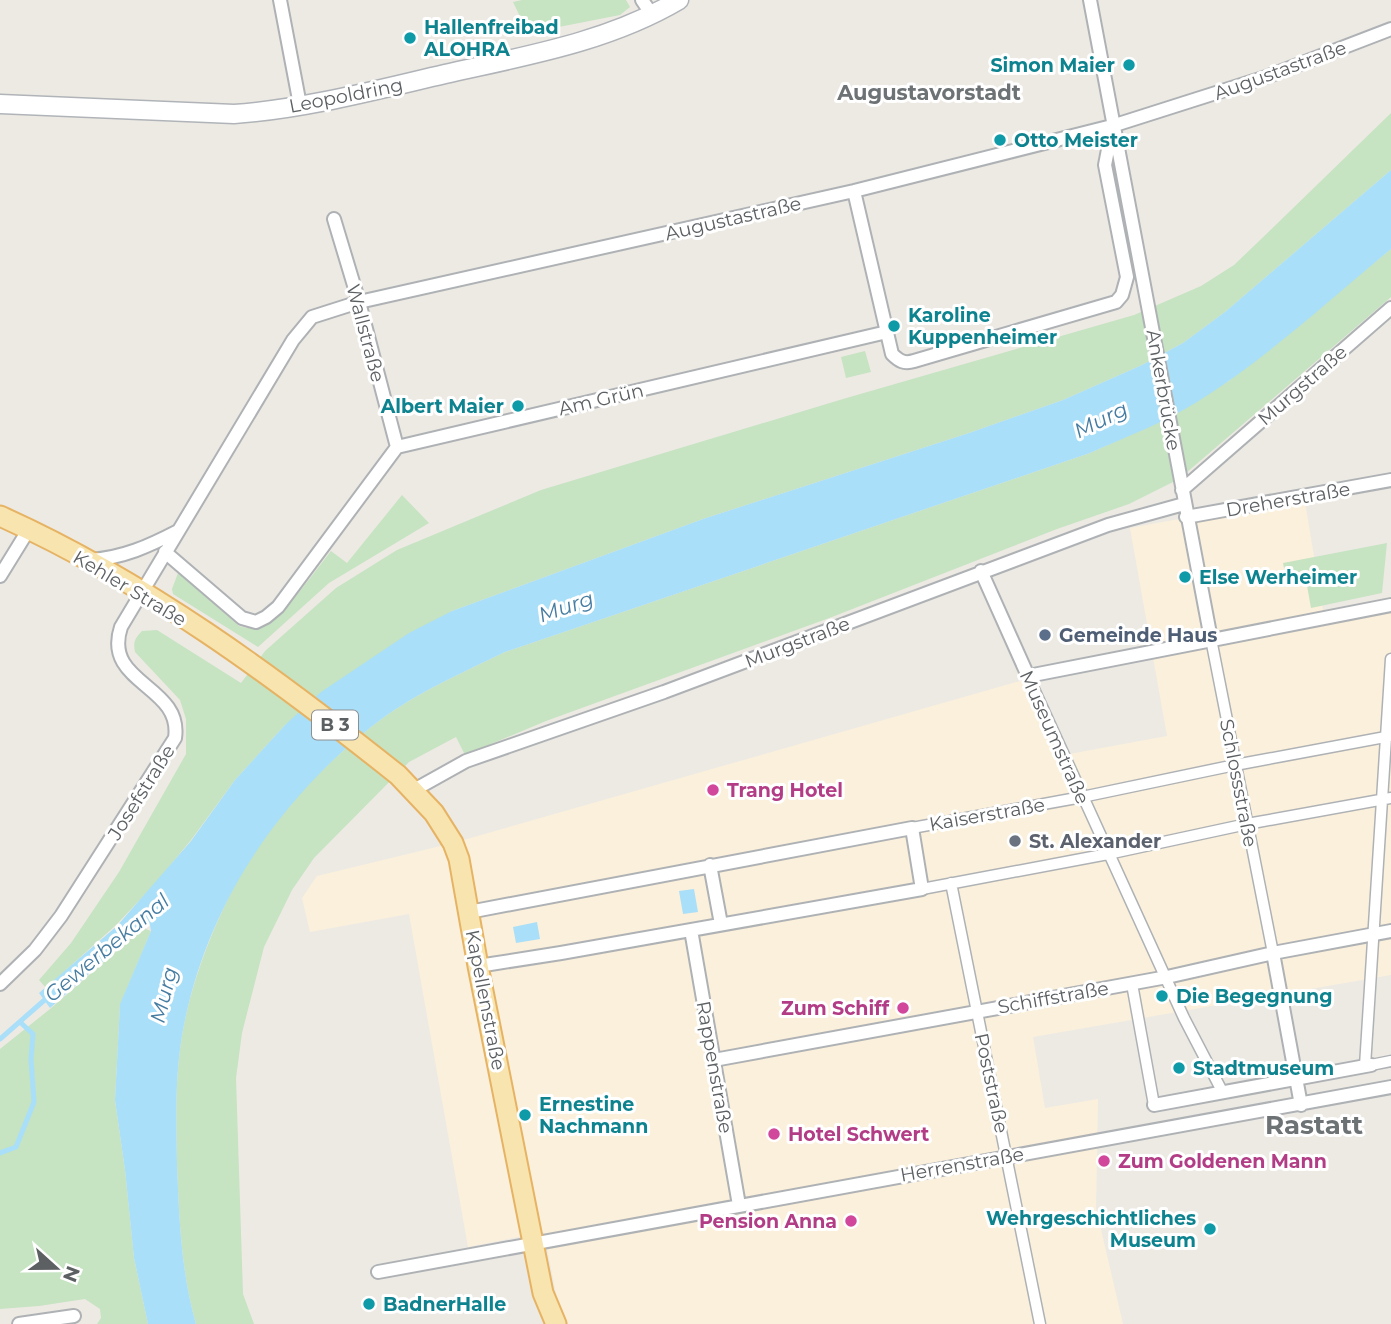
<svg xmlns="http://www.w3.org/2000/svg" width="1391" height="1324" font-family="Montserrat,sans-serif">
<style>
.commercial{fill:#fbf0db}
.green{fill:#c6e3c2}
.water{fill:#a9dff8}
.lines{fill:none;stroke-linecap:round;stroke-linejoin:round}
.stream{stroke:#a9dff8;stroke-width:5}
.pedestrian-casing{stroke:#afb2b5;stroke-width:13}
.minor-casing{stroke:#afb2b5;stroke-width:16}
.secondary-casing{stroke:#b0b4b8;stroke-width:21}
.primary-casing{stroke:#e6b364;stroke-width:23}
.pedestrian{stroke:#fff;stroke-width:10}
.minor{stroke:#fff;stroke-width:12}
.secondary{stroke:#fff;stroke-width:18}
.primary{stroke:#f8e4ae;stroke-width:19}
.culture-dot{fill:#0f9aa8;stroke:#fff;stroke-width:2.5}
.service-dot{fill:#5c6f8a;stroke:#fff;stroke-width:2.5}
.hotel-dot{fill:#d1479c;stroke:#fff;stroke-width:2.5}
.worship-dot{fill:#6b7280;stroke:#fff;stroke-width:2.5}
.labels{text-anchor:middle;stroke-width:6;stroke-linejoin:round;paint-order:stroke}
.shield{fill:#fff;stroke:#8d9092;stroke-width:2}
.shield-label{font-size:18px;font-weight:bold;fill:#5c6063}
.culture-label{font-size:19px;font-weight:bold;fill:#0d838f;stroke:#fff;text-anchor:start}
.street-label{font-size:19px;fill:#5c6063;stroke:#fff}
.service-label{font-size:19px;font-weight:bold;fill:#4e5e75;stroke:#fff;text-anchor:start}
.hotel-label{font-size:19px;font-weight:bold;fill:#b23c85;stroke:#fff;text-anchor:start}
.worship-label{font-size:19px;font-weight:bold;fill:#5b616d;stroke:#fff;text-anchor:start}
.neighbourhood-label{font-size:21px;font-weight:bold;fill:#6d7275;stroke:#fff}
.water-label{font-size:21px;font-style:italic;fill:#457ca1;stroke:#fff}
.district-label{font-size:26px;font-weight:bold;fill:#6d7275;stroke:#fff}
</style>
<rect width="100%" height="100%" fill="#edeae4"/>
<path class="commercial" d="M1304,496L1324,617L1391,605V975L1033,1037L1045,1108L1098,1099L1096,1208L1123,1324H568L558,1304L544,1232L468,1247L409,914L310,932L302,898L317,876L453,843L1027,679L1064,755L1167,736L1130,528Z"/>
<path class="green" d="M522,0H626L630,7L620,15L528,33L513,2Z
M1391,113V170L1225,312L1183,343L1142,365L1063,400L969,433L703,519L452,611L285,725L235,780L191,840L154,885L116,925L46,988L39,980L71,943L119,872L186,754V719L180,700L135,652C133,642 135,638 142,631L157,630L241,683L265,651L336,588L397,550L541,490L843,399L1134,315L1201,286L1234,265L1257,243Z
M1391,249V297L1179,479L1129,504L1057,529L832,617L546,721L465,755L456,737L409,762L314,858L292,890L264,947L242,1033L236,1078L243,1294L254,1324H196C181,1272 179,1216 177,1162C176,1118 175,1073 183,1030C196,960 233,876 277,819C303,787 339,753 371,727C411,695 460,674 505,652L1090,453L1166,419L1230,380Z
M865,351L871,372L846,378L841,357Z
M402,495L429,523L329,583L258,647L173,594L172,589L178,573L239,626C250,630 261,628 270,622C288,609 316,570 331,551L347,563Z
M1387,543L1382,593L1311,608L1306,580L1287,584L1283,563Z
M143,928L151,931L120,1005L115,1100L125,1170L134,1258L148,1324H97L101,1318L100,1309L85,1299L39,1306L0,1309V1049L50,1009Z"/>
<path class="water" d="M1391,170V249C1328,301 1266,359 1197,402C1163,423 1126,437 1090,453L505,652C460,674 411,695 371,727C275,804 206,908 183,1030C175,1073 176,1118 177,1162C179,1216 181,1272 196,1324H148L134,1258L125,1170L115,1100L120,1004L151,931L150,925L143,926L50,1008L39,993L117,926L191,841L235,780L285,725L321,692L409,633L452,611L703,519L969,433L1063,400L1142,365L1183,343L1225,312Z
M694,889L698,912L683,914L679,891Z
M537,922L540,939L516,943L513,927Z"/>
<g class="lines">
<path class="stream" d="M0,1039L48,997
M0,1153L16,1147L34,1102L31,1059L33,1034L20,1022"/>
<defs>
<path id="pedestrian" d="M1211,639L1273,953
M1028,676L1184,1018L1222,1091
M912,828L1082,797L1235,765L1391,736
M951,883L1040,1324
M922,889L1108,854L1247,824L1391,798
M1132,984L1154,1105
M1371,1065L1391,1061
M1365,1066L1391,659"/>
<path id="minor" d="M280,0L300,105
M642,0L653,16
M1090,0L1211,639
M854,191L892,354C899,361 904,364 914,361L1116,302L1122,295L1127,277L1105,165L1111,134
M334,219L359,302L397,447
M1182,490L1391,308
M1186,517L1391,480
M165,552L242,618L256,622L266,617L278,607L397,447L887,332
M90,560C123,558 149,546 178,531
M981,571L1028,676L1391,605
M0,576L29,529
M414,790L466,761L664,692L1108,525L1184,504
M710,865L721,924
M469,912L912,828L922,889L561,953L478,966
M691,930L739,1205
M1273,953L1301,1105
M0,984L35,950L61,916L175,738C183,685 102,684 121,627L293,340L312,317L359,302L854,191L1112,126L1266,77L1391,29
M714,1060L1167,977L1273,953L1391,931
M1154,1105L1371,1065
M378,1272L1391,1087
M19,1324L74,1316"/>
<path id="secondary" d="M0,104L234,114C305,109 376,90 445,74C525,56 608,42 679,0"/>
<path id="primary" d="M0,516C145,581 275,677 398,775L434,813L453,843L459,859L478,966L543,1293L556,1324"/>
</defs>
<use href="#pedestrian" class="pedestrian-casing"/>
<use href="#minor" class="minor-casing"/>
<use href="#secondary" class="secondary-casing"/>
<use href="#primary" class="primary-casing"/>
<use href="#pedestrian" class="pedestrian"/>
<use href="#minor" class="minor"/>
<use href="#secondary" class="secondary"/>
<use href="#primary" class="primary"/>
</g>
<g class="culture-dot">
<circle cx="410" cy="38" r="7"/>
<circle cx="1129" cy="65" r="7"/>
<circle cx="1000" cy="140" r="7"/>
<circle cx="894" cy="326" r="7"/>
<circle cx="518" cy="406" r="7"/>
<circle cx="1185" cy="577" r="7"/>
<circle cx="1162" cy="996" r="7"/>
<circle cx="1179" cy="1068" r="7"/>
<circle cx="525" cy="1115" r="7"/>
<circle cx="1210" cy="1229" r="7"/>
<circle cx="369" cy="1304" r="7"/>
</g>
<circle class="service-dot" cx="1045" cy="635" r="7"/>
<g class="hotel-dot">
<circle cx="713" cy="790" r="7"/>
<circle cx="903" cy="1008" r="7"/>
<circle cx="774" cy="1134" r="7"/>
<circle cx="1104" cy="1161" r="7"/>
<circle cx="851" cy="1221" r="7"/>
</g>
<circle class="worship-dot" cx="1015" cy="841" r="7"/>
<g class="labels">
<rect class="shield" x="312" y="710.5" width="46" height="29" rx="5"/>
<g class="shield-label">
<text x="335" y="731">B 3</text>
</g>
<g class="culture-label">
<text x="424" y="34">Hallenfreibad<tspan x="424" dy="22">ALOHRA</tspan></text>
<text x="1115" y="72" text-anchor="end">Simon Maier</text>
<text x="1014" y="147">Otto Meister</text>
<text x="908" y="322">Karoline<tspan x="908" dy="22">Kuppenheimer</tspan></text>
<text x="504" y="413" text-anchor="end">Albert Maier</text>
<text x="1199" y="584">Else Werheimer</text>
<text x="1176" y="1003">Die Begegnung</text>
<text x="1193" y="1075">Stadtmuseum</text>
<text x="539" y="1111">Ernestine<tspan x="539" dy="22">Nachmann</tspan></text>
<text x="1196" y="1225" text-anchor="end">Wehrgeschichtliches<tspan x="1196" dy="22">Museum</tspan></text>
<text x="383" y="1311">BadnerHalle</text>
</g>
<g class="street-label">
<text transform="translate(1280 70) rotate(-20)" y="7">Augustastraße</text>
<text transform="translate(346 95) rotate(-11)" y="7">Leopoldring</text>
<text transform="translate(733 218) rotate(-13)" y="7">Augustastraße</text>
<text transform="translate(366 333) rotate(75)" y="7">Wallstraße</text>
<text transform="translate(1302 385) rotate(-41)" y="7">Murgstraße</text>
<text transform="translate(1164 390) rotate(80)" y="7">Ankerbrücke</text>
<text transform="translate(601 399) rotate(-13)" y="7">Am Grün</text>
<text transform="translate(1288 499) rotate(-10)" y="7">Dreherstraße</text>
<text transform="translate(130 588) rotate(31)" y="7">Kehler Straße</text>
<text transform="translate(797 642) rotate(-21)" y="7">Murgstraße</text>
<text transform="translate(1055 737) rotate(66)" y="7">Museumstraße</text>
<text transform="translate(1239 783) rotate(79)" y="7">Schlossstraße</text>
<text transform="translate(141 792) rotate(-58)" y="7">Josefstraße</text>
<text transform="translate(987 814) rotate(-10)" y="7">Kaiserstraße</text>
<text transform="translate(1053 997) rotate(-10)" y="7">Schiffstraße</text>
<text transform="translate(486 1000) rotate(79)" y="7">Kapellenstraße</text>
<text transform="translate(715 1067) rotate(80)" y="7">Rappenstraße</text>
<text transform="translate(992 1083) rotate(78)" y="7">Poststraße</text>
<text transform="translate(962 1164) rotate(-10)" y="7">Herrenstraße</text>
</g>
<g class="service-label">
<text x="1059" y="642">Gemeinde Haus</text>
</g>
<g class="hotel-label">
<text x="727" y="797">Trang Hotel</text>
<text x="889" y="1015" text-anchor="end">Zum Schiff</text>
<text x="788" y="1141">Hotel Schwert</text>
<text x="1118" y="1168">Zum Goldenen Mann</text>
<text x="837" y="1228" text-anchor="end">Pension Anna</text>
</g>
<g class="worship-label">
<text x="1029" y="848">St. Alexander</text>
</g>
<g class="neighbourhood-label">
<text x="929" y="100">Augustavorstadt</text>
</g>
<g class="water-label">
<text transform="translate(1101 420) rotate(-26)" y="7">Murg</text>
<text transform="translate(566 607) rotate(-19)" y="7">Murg</text>
<text transform="translate(107 948) rotate(-40)" y="7">Gewerbekanal</text>
<text transform="translate(164 995) rotate(-76)" y="7">Murg</text>
</g>
<g class="district-label">
<text x="1314" y="1134">Rastatt</text>
</g>
</g>
<g transform="translate(56 1268) rotate(111)" stroke="#ffffff" stroke-width="5" paint-order="stroke">
<path d="M0-5L12 26L0 18L-12 26Z" fill="#5c6063"/>
<text y="-10" font-size="19" font-weight="bold" text-anchor="middle" fill="#5c6063">N</text>
</g>
</svg>
